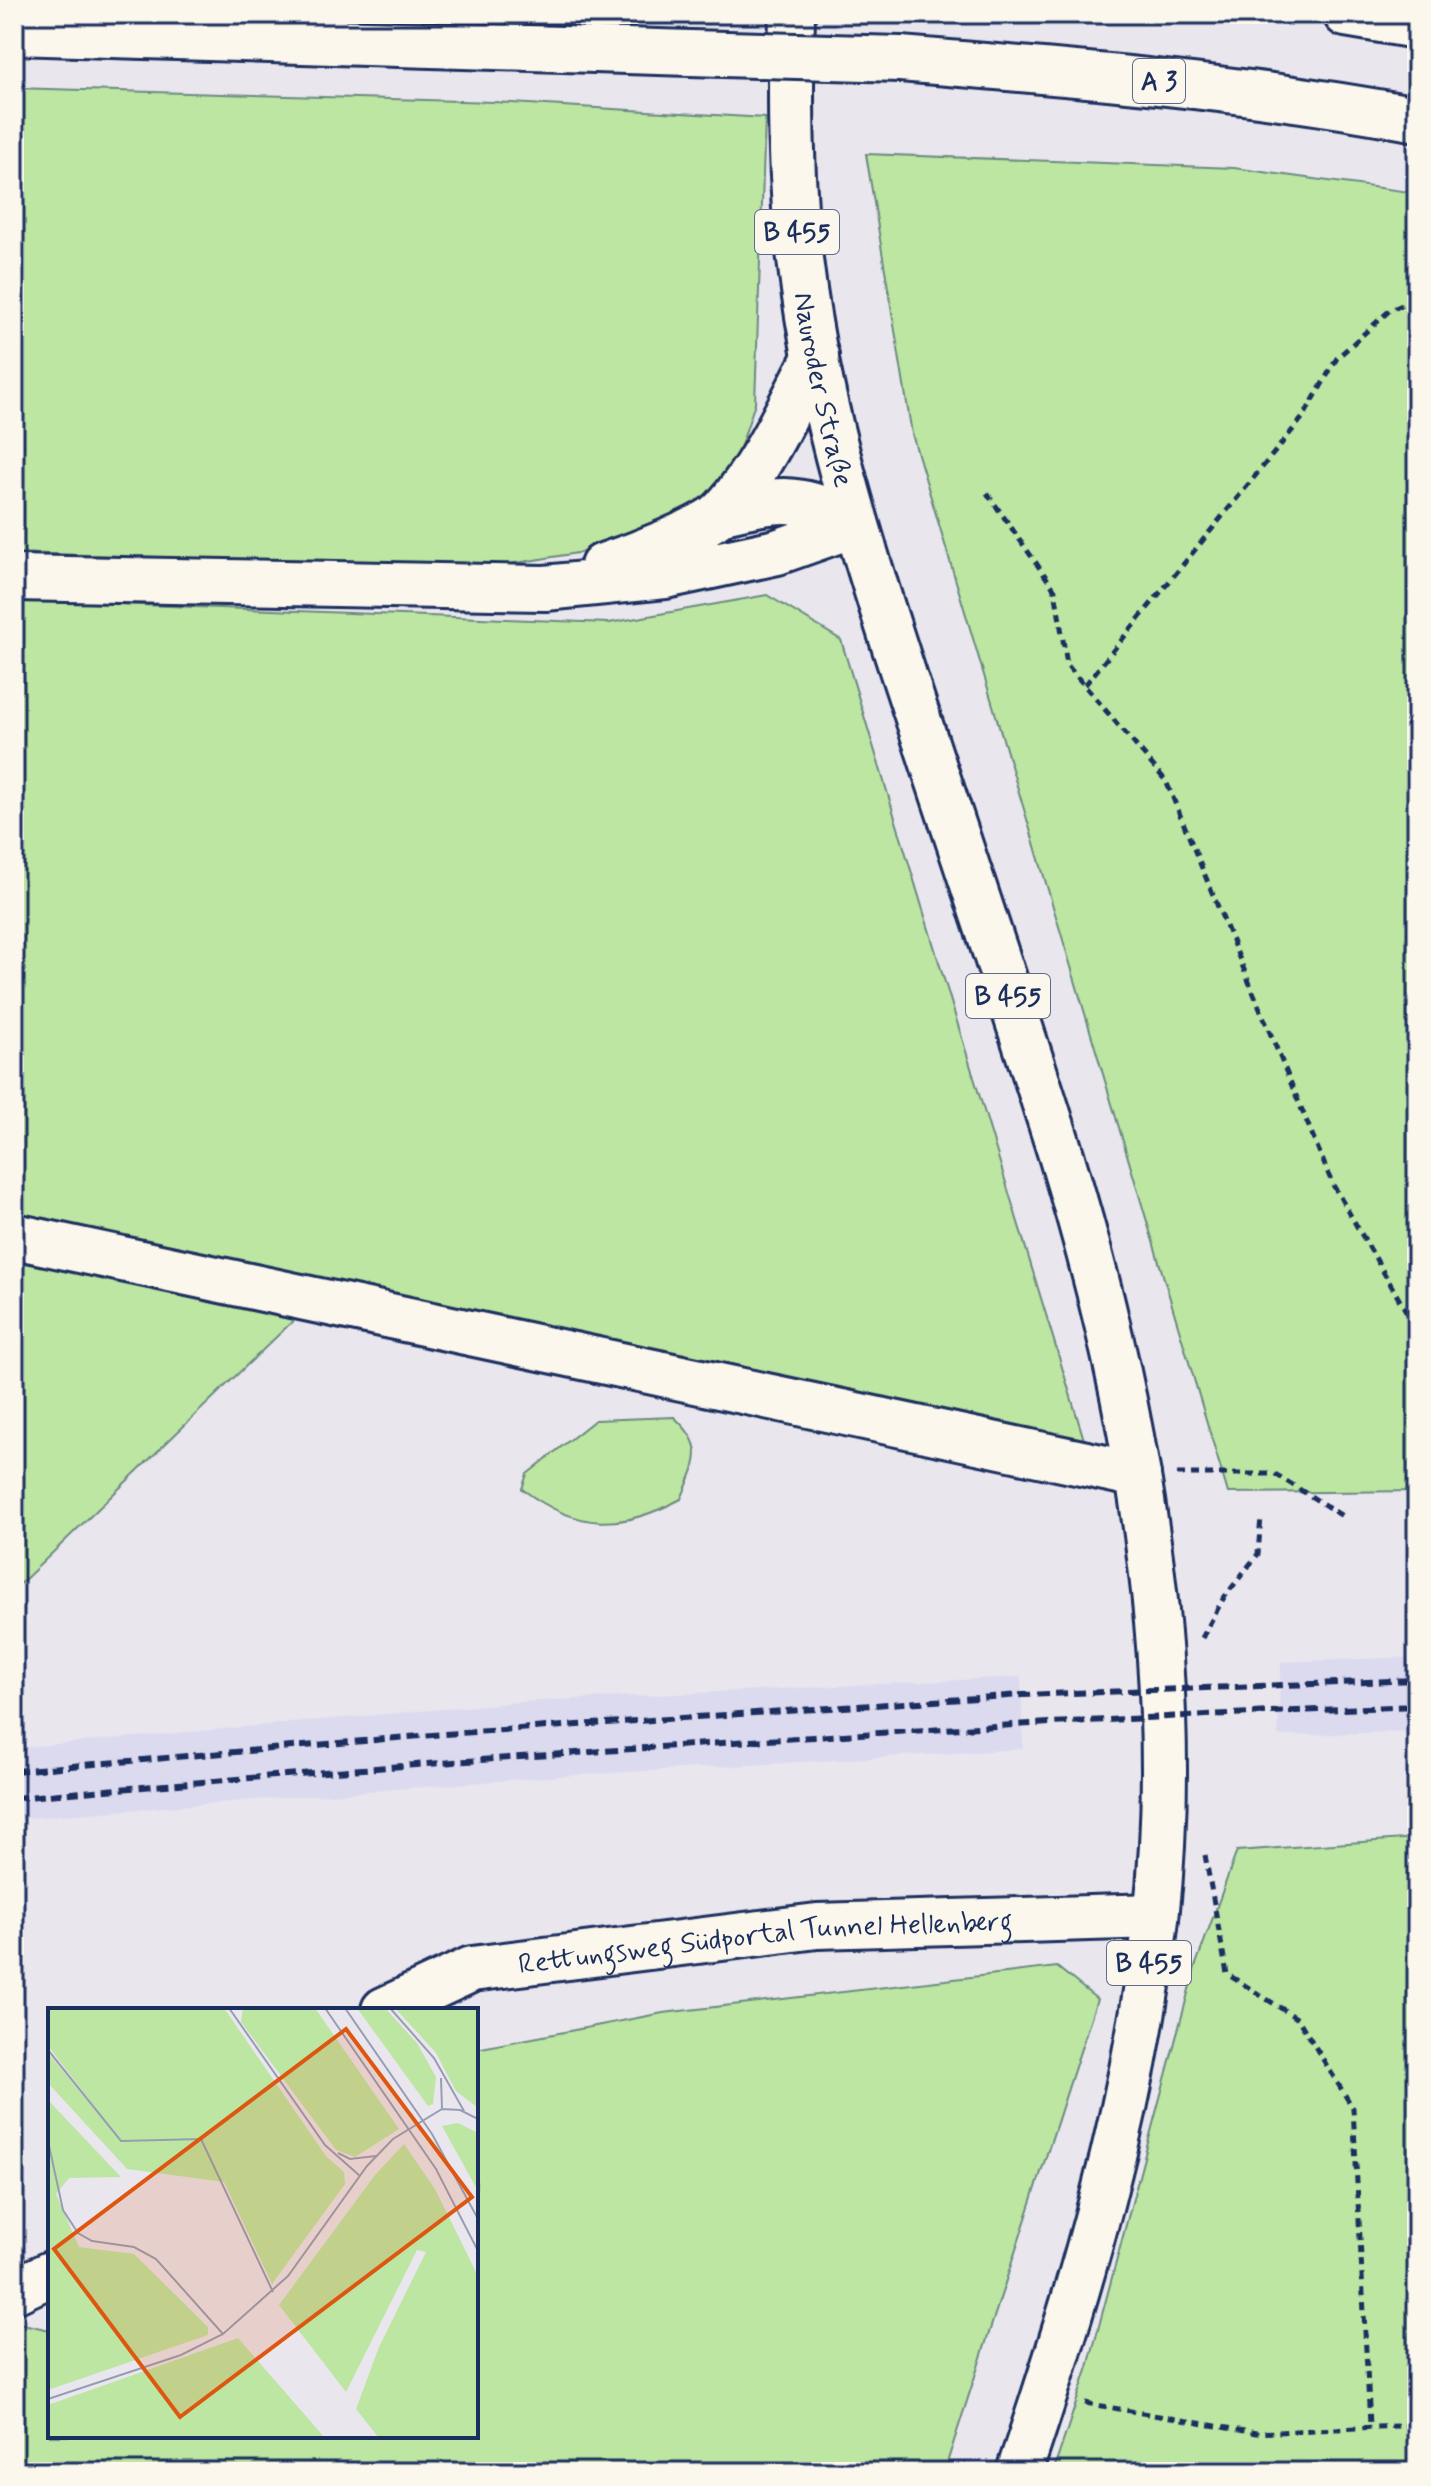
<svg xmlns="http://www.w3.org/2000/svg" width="1431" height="2486" font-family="Mynerve,sans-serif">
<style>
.built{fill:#dcdaef}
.green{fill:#bde6a2;stroke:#6c8a80;stroke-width:2}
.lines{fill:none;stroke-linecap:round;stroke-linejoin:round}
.minor-casing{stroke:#1b2f5e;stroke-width:50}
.major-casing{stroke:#1b2f5e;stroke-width:50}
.highway-casing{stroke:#1b2f5e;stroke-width:50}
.path{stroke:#1b2f5e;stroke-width:5;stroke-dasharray:8 6;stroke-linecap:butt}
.minor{stroke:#fbf7ec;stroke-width:44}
.major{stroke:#fbf7ec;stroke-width:44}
.highway{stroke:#fbf7ec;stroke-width:44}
.rail{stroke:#1b2f5e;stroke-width:6;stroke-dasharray:12 6;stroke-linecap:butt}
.highway-bridge-casing{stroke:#1b2f5e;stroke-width:50;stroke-linecap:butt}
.highway-bridge{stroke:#fbf7ec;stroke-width:44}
.labels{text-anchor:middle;stroke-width:6;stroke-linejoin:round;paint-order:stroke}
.shield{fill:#fbf7ec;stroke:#5e6b89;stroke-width:2}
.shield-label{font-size:26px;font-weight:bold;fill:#1b2f5e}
.street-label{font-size:28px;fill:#1b2f5e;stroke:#fbf7ec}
.inset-road{fill:none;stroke:#979db4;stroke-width:2}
.view{fill:#de5710;fill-opacity:0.15;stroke:#de5710;stroke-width:4}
.inset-edge{fill:none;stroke:#1b2f5e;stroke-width:4}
</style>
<rect width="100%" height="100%" fill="#e9e6ee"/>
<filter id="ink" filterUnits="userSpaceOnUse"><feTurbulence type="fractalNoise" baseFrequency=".0125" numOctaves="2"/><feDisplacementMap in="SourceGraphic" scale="16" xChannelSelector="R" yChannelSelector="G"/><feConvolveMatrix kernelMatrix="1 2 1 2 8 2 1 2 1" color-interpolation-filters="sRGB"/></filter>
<g filter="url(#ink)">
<path class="built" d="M1417,1657V1731L1278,1736L1281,1662Z
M1021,1677L1023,1749L561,1776L14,1819V1748L518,1702Z"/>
<path class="green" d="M14,88L494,102L765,118L755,403L733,470L690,513L614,547L498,566L14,553Z
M866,154L1234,168L1417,193V1491L1228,1493L912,434Z
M767,595L841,640L1085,1443L331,1284L14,1590V600L609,623Z
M674,1417C707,1447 697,1461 681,1499C621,1531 578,1531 522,1489L527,1474L595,1420Z
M1417,1838V2472H1053L1088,2367L1195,1967L1237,1851Z
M1057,1967L1097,1999L944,2472H14V2322L50,2330V2436H476V2049L663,2013Z"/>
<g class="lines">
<defs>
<g id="minor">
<path d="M14,1236L1138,1475"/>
<path id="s1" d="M384,2010L472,1969L817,1926L1156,1916"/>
<path d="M14,2291L50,2274"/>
</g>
<g id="major">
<path id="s2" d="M792,14C790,99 790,183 801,267C819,415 865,557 911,697C961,850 1013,1002 1061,1155C1135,1396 1184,1667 1156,1919C1134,2109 1080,2292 1019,2472"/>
</g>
<path id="highway" d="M1346,14L1417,26
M14,32L690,53
M900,59C1073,73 1246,87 1417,119
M723,511C784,497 799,495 856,524
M603,566C630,557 707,529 725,509C763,466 789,407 816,356
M14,578L545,588L665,576L777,552L856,524"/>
</defs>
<use href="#minor" class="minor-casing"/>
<use href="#major" class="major-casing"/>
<use href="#highway" class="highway-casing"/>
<path class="path" d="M987,493L1055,590L1067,665L1166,781L1333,1185L1417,1330
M1085,685L1304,416L1337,358L1389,311L1417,298
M1177,1474H1275L1344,1517
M1202,1638L1223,1599L1258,1554L1261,1517
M1205,1855L1227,1974L1298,2019L1353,2108L1370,2425
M1085,2403L1256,2433L1417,2425"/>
<use href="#minor" class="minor"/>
<use href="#major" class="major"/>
<use href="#highway" class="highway"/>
<path class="rail" d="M14,1771L444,1734L1022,1695L1417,1680
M14,1798C481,1757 949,1724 1417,1706"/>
<defs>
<path id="highway-bridge" d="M690,53L900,59"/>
</defs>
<use href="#highway-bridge" class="highway-bridge-casing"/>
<use href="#highway-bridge" class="highway-bridge"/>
</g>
</g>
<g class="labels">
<g class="shield">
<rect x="1133" y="59" width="52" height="44" rx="6"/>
<rect x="755" y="210" width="84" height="44" rx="6"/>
<rect x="966" y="974" width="84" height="44" rx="6"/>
<rect x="1107" y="1941" width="84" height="44" rx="6"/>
</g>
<g class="shield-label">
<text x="1159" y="90">A 3</text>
<text x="797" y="241">B 455</text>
<text x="1008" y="1005">B 455</text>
<text x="1149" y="1972">B 455</text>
</g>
<g class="street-label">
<text dy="10" stroke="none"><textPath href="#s2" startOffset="378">Nauroder Straße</textPath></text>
<text dy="10" stroke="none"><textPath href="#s1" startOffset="392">Rettungsweg Südportal Tunnel Hellenberg</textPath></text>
</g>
</g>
<g transform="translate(48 2008)">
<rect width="430" height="430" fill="#e9e6ee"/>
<path d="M0,0H176L278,148L296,164L297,176L224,276L176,174L79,161L0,75V45L70,129L0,38ZM195,0H267L351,121L307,149L288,142L193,14ZM309,0H337L369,35L388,69L385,96L380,98ZM347,0H430V100L408,83L388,45ZM0,92L73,169L21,170L8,186L31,239L86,246L160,319V327L0,382ZM410,115L430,125V183L394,118ZM356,136L387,181L430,268V430H331L308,401L331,339L378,244L369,242L298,384L231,297L327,167ZM190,330L277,430H0V397Z" fill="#bde6a2"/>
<path class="inset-road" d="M181,0L277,137L312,168M277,0L388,161L430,243M297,0L384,126L430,211M342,0L386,50L416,103M0,42L73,133L153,131L225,284M393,70L394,101M0,133L15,202L30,225L44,233L86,239L108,251L175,326M290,145L302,151L328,148M0,391L133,347L175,326L240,268L319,158L345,131L394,101L412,102L430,111"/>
<path class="view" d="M298,21L424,189L132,409L6,241Z"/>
<rect width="430" height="430" class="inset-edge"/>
</g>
<rect width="1431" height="2486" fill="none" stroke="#fbf7ec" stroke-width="48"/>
<rect x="24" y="24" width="1383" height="2438" fill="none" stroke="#1b2f5e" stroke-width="3" filter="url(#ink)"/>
</svg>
